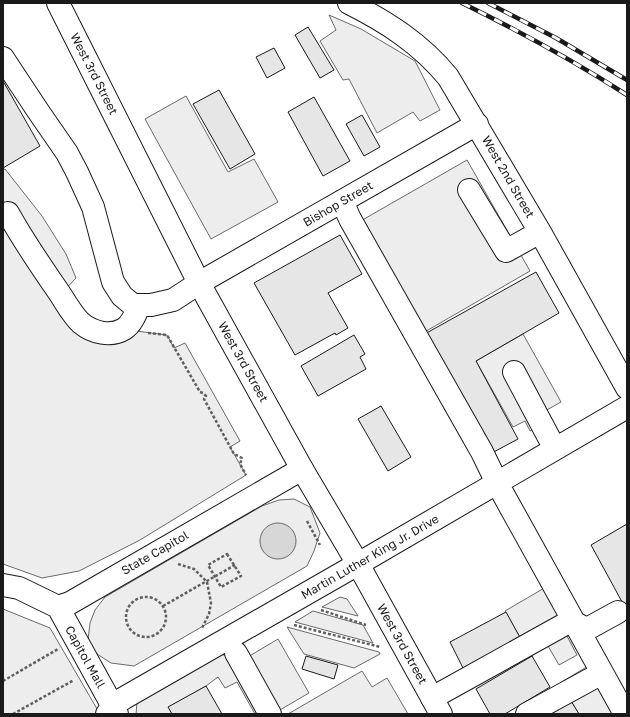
<svg xmlns="http://www.w3.org/2000/svg" width="630" height="717" font-family="'Golos Text',sans-serif">
<style>
.built{fill:#ededed;stroke:#6a6a6a}
.water{fill:#d7d7d7;stroke:#6a6a6a}
.building{fill:#e6e6e6;stroke:#1a1a1a}
.lines{fill:none;stroke-linecap:round;stroke-linejoin:round}
.minor-casing{stroke:#1a1a1a;stroke-width:24}
.major-casing{stroke:#1a1a1a;stroke-width:24}
.path{stroke:#5f5f5f;stroke-width:2.5;stroke-dasharray:3 2;stroke-linecap:butt}
.minor{stroke:#fff;stroke-width:22}
.major{stroke:#fff;stroke-width:22}
.rail-casing{stroke:#1a1a1a;stroke-width:4.5}
.rail{stroke:#fff;stroke-width:3;stroke-dasharray:9;stroke-linecap:butt}
.labels{text-anchor:middle;stroke-width:3;stroke-linejoin:round;paint-order:stroke}
.street-label{font-size:12px;fill:#1a1a1a;stroke:#fff}
</style>
<rect width="100%" height="100%" fill="#fff"/>
<path class="built" d="M329,15L361,29L415,61L440,110L420,121L413,112L377,133L349,79L343,80L320,41L336,30Z
M186,96L228,172L254,159L278,202L211,239L145,119Z
M467,160L530,271L409,341L345,230Z
M5,169L42,216L66,254L76,278L57,298L82,324L167,335L174,348L185,343L240,441L230,447L246,475L140,540L79,571L42,578L3,564V170Z
M523,334L561,402L545,411L550,420L530,431L525,421L513,427L476,361Z
M294,499L310,507L320,533L314,551L307,566L134,666L111,663L97,654L88,640L90,623L95,610L105,597L262,506L279,500Z
M558,580L584,626L567,636L577,655L559,665L548,646L530,655L505,611Z
M340,597L347,599L358,616L322,607Z
M3,609L50,628L100,714H3Z
M313,611L363,625L373,643L295,622Z
M287,627L379,652L380,654L354,668L304,654Z
M278,639L309,693L273,714H255L237,682L225,688L218,677L206,686L169,707L172,714H136L137,702L221,654L229,657L231,667Z
M598,660L627,714H579L560,683Z
M362,671L372,687L387,678L408,714H288Z"/>
<path class="water" d="M260 541a18 18 0 1 1 36 0a18 18 0 1 1-36 0Z"/>
<path class="building" d="M308,27L334,70L320,78L295,35Z
M274,48L285,68L267,78L256,57Z
M3,81L40,146L3,168Z
M219,90L255,154L230,169L193,104Z
M314,97L350,161L323,176L288,112Z
M362,115L380,147L364,156L346,124Z
M340,235L362,274L328,293L348,328L336,335L335,333L295,355L254,283Z
M536,272L559,313L476,361L518,439L490,454L423,335Z
M354,335L365,354L360,357L366,369L318,396L301,366Z
M381,406L411,457L388,471L358,419Z
M627,524V611L591,545Z
M506,612L522,641L465,672L450,642Z
M306,656L338,665L334,679L302,669Z
M532,656L550,687L505,714H490L476,689Z
M206,686L222,714H172L168,707Z
M571,701L579,714H548Z"/>
<g class="lines">
<defs>
<path id="minor" d="M349,3C387,22 421,44 448,77L540,232L627,388
M3,58L38,111L67,153L77,172L93,207L113,282L122,296L133,305H151L173,300L199,283L477,124
M469,190L506,251L540,232
M342,201L350,219L482,452L497,483L625,714
M8,213C23,240 40,265 58,291C65,301 72,315 81,323C93,333 111,337 124,329C132,324 136,313 139,306
M514,372L555,449
M3,585L19,588L58,607L70,603L302,469
M58,607L117,714
M236,653L270,714
M432,698L567,623L573,622L587,629L618,612
M107,714L112,706L124,698L358,564L627,407
M527,714L602,673"/>
<path id="major" d="M58,3L199,283L302,469L358,564L441,714"/>
</defs>
<use href="#minor" class="minor-casing"/>
<use href="#major" class="major-casing"/>
<path class="path" d="M148,333L167,335L200,392L203,393L206,396L204,399L234,454L242,458L240,464L246,475
M307,521L320,545
M227,554L241,576L221,587L208,565Z
M178,564L194,569L207,582L211,603L209,614L202,628
M126 617a20 20 0 1 1 40 0a20 20 0 1 1-40 0Z
M163,606L235,565
M321,610L366,625
M294,625L380,647
M3,681L58,649
M13,714L74,680"/>
<use href="#minor" class="minor"/>
<use href="#major" class="major"/>
<defs>
<path id="rail" d="M462,3C519,31 574,61 627,95
M488,3L556,38L627,80"/>
</defs>
<use href="#rail" class="rail-casing"/>
<use href="#rail" class="rail"/>
</g>
<g class="labels">
<g class="street-label">
<text transform="translate(94 74) rotate(63)" y="4">West 3rd Street</text>
<text transform="translate(508 177) rotate(60)" y="4">West 2nd Street</text>
<text transform="translate(338 204) rotate(-30)" y="4">Bishop Street</text>
<text transform="translate(243 362) rotate(61)" y="4">West 3rd Street</text>
<text transform="translate(155 553) rotate(-30)" y="4">State Capitol</text>
<text transform="translate(370 557) rotate(-30)" y="4">Martin Luther King Jr. Drive</text>
<text transform="translate(402 644) rotate(61)" y="4">West 3rd Street</text>
<text transform="translate(85 657) rotate(61)" y="4">Capitol Mall</text>
</g>
</g>
<rect width="630" height="717" fill="none" stroke="#1a1a1a" stroke-width="8"/>
</svg>
